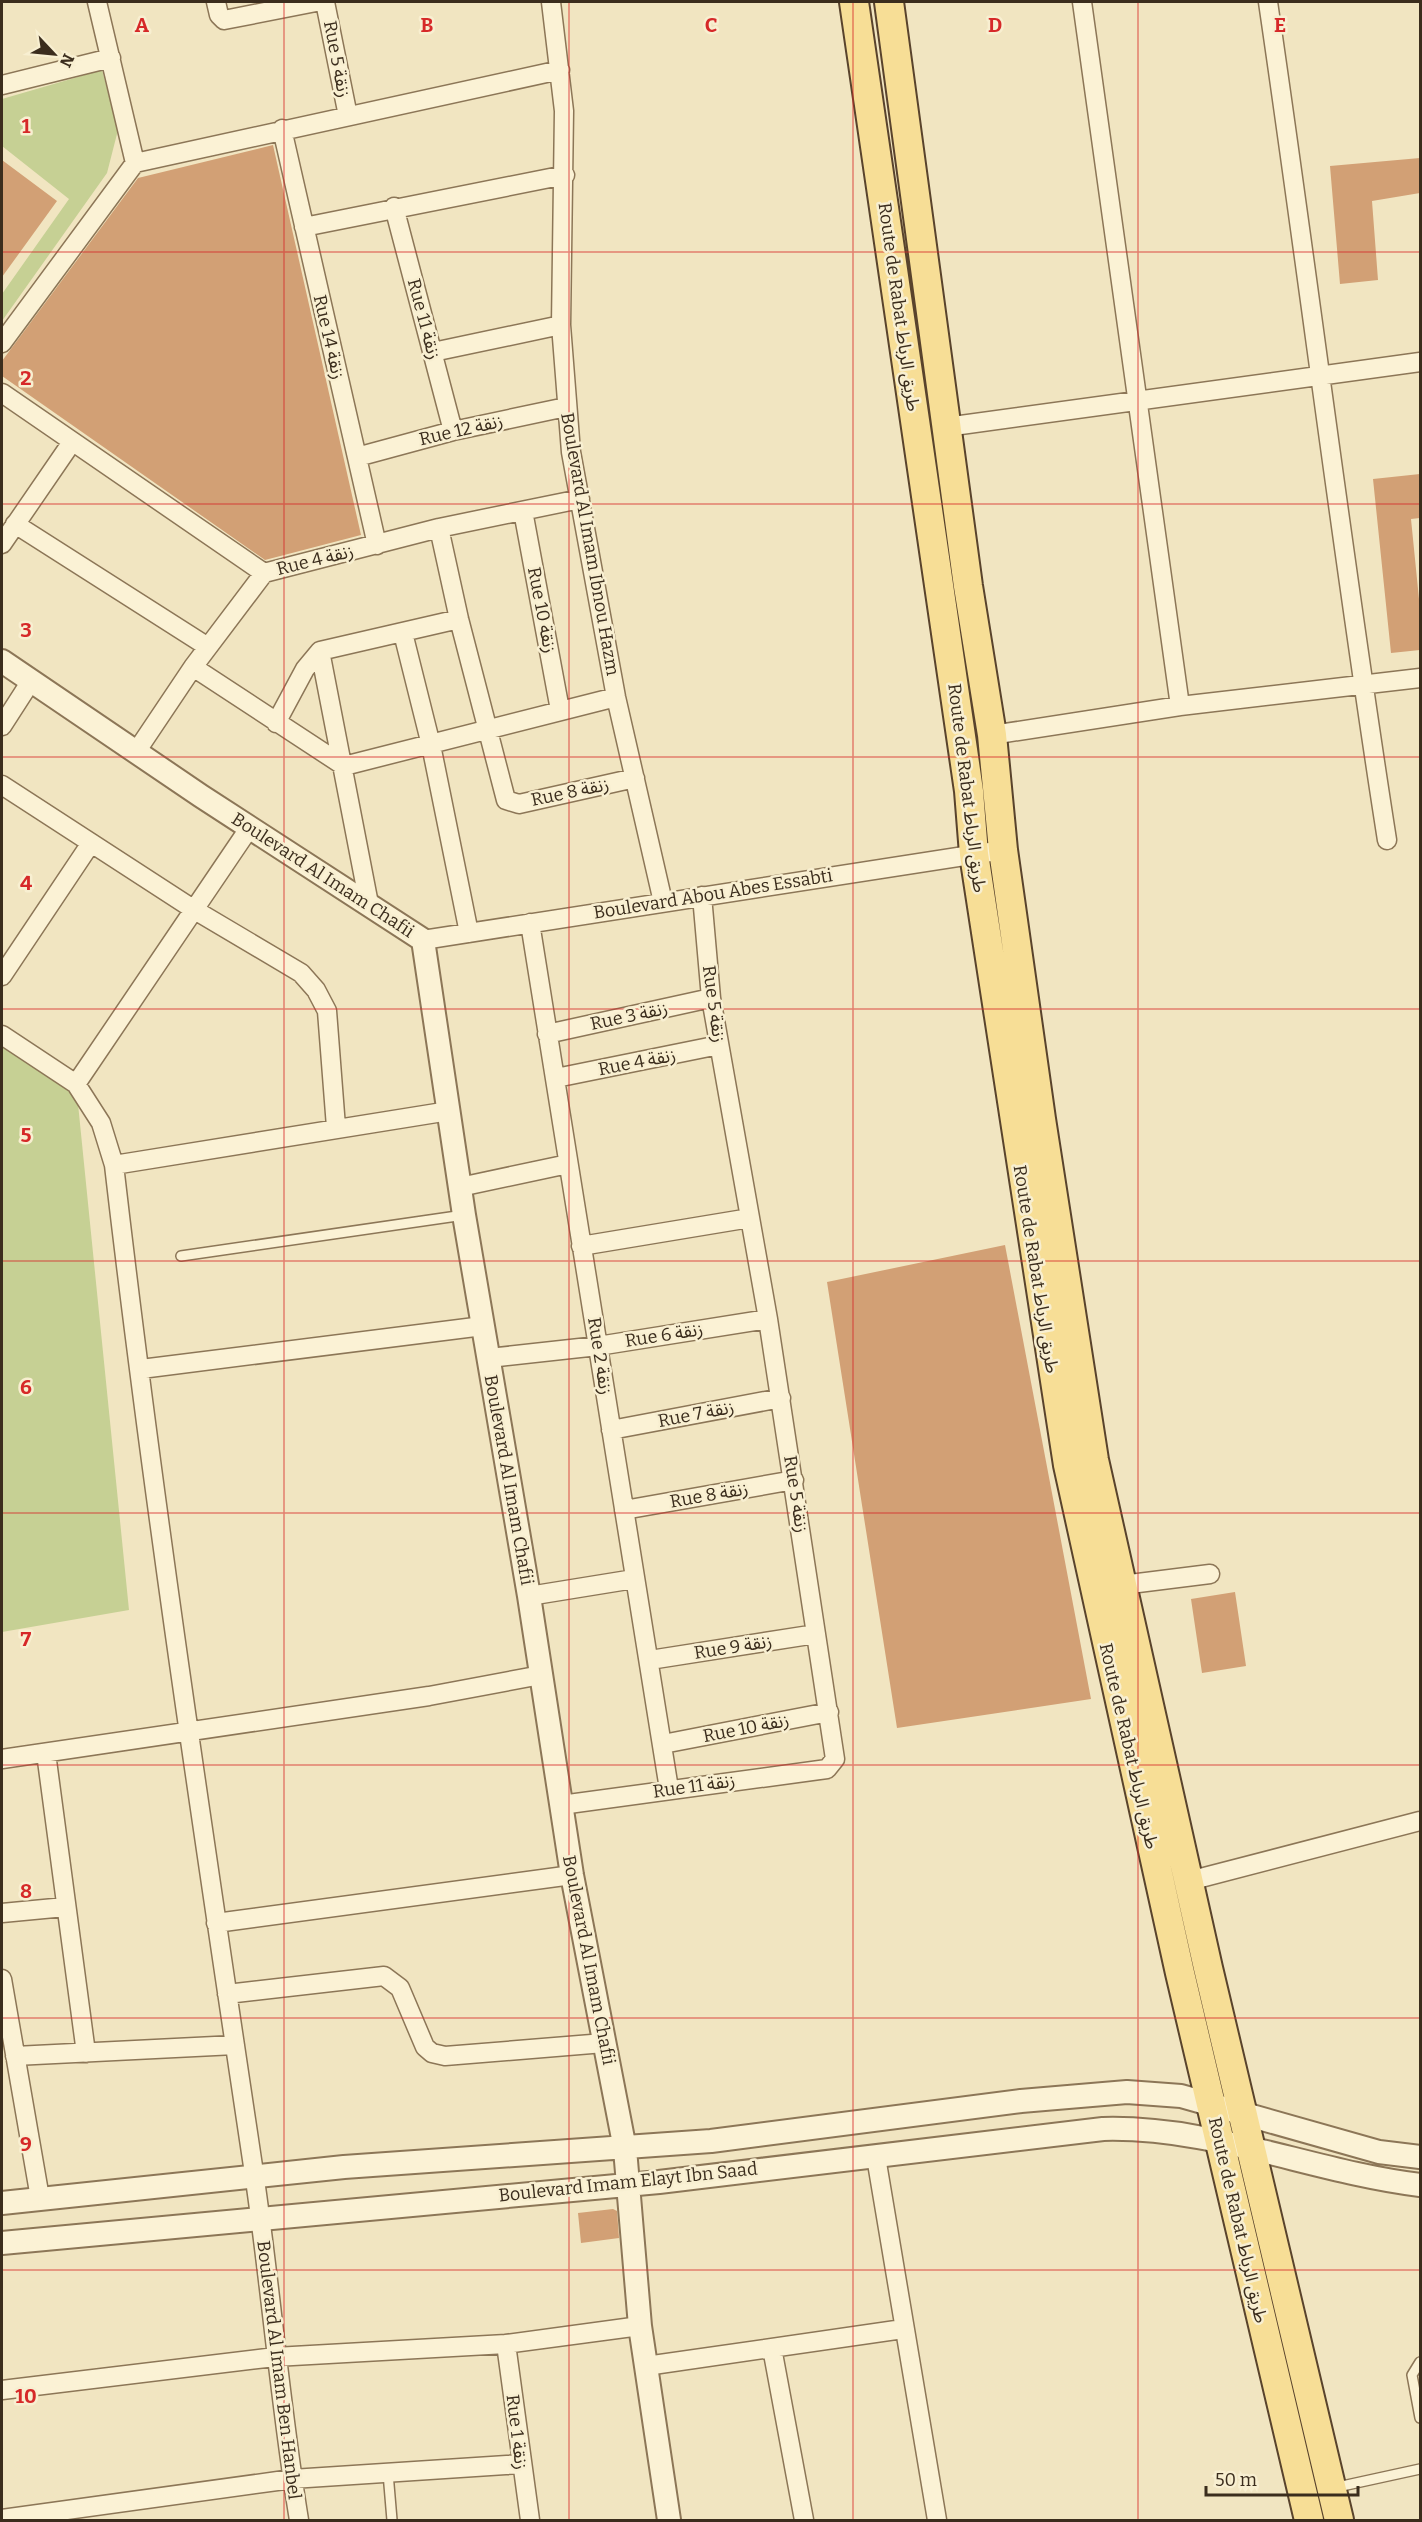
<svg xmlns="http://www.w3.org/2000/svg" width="1422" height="2522" font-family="Bitter,'Noto Sans Arabic',serif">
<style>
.green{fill:#c6d094}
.building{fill:#d2a075}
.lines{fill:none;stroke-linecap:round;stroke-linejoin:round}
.service-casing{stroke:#8c7657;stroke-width:12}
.minor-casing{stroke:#8c7657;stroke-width:21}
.tertiary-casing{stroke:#8c7657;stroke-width:26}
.primary-casing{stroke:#59432c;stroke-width:32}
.service{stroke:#fbf2d5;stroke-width:9}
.minor{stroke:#fbf2d5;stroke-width:18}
.tertiary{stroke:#fbf2d5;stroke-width:22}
.primary{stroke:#f7de96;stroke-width:28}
.grid{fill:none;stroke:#d62828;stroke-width:1.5;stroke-opacity:0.55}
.labels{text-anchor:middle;stroke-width:5;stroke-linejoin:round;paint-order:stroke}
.street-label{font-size:18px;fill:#3b2d1d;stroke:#f8efd1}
.grid-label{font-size:20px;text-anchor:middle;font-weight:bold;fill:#d62828;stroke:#f8efd1;stroke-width:5;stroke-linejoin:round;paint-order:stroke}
</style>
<rect width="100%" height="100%" fill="#f1e5c1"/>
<path class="green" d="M102,70L118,130L107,173L2,321V294L69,199L2,146V99Z
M2,1043L76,1084L129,1610L2,1632Z"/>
<path class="building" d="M273,145L361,535L265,560L2,376V361L138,178Z
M1420,158V193L1372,201L1378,280L1340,284L1330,166Z
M2,160L57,201L2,277Z
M1420,474V518L1411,519L1420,609V650L1391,653L1373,479Z
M1005,1245L1091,1699L897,1728L827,1282Z
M1235,1592L1246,1666L1202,1673L1191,1599Z
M613,2209L617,2211L619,2238L581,2243L578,2213Z"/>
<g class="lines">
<defs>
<path id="service" d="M181,1256L464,1215
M1420,2362L1412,2375L1420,2418
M388,2473L392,2520
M1333,2488L1420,2469"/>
<path id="minor" d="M97,2L135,163
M216,2L219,15L224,20L316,2
M325,2L348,116
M551,2L564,111L561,325L571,452L616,697L663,902
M1082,2L1180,706
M1268,2C1309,281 1343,561 1387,840
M2,85L111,58
M282,129L377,545
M394,207L453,431
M304,227L565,175
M2,343L135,163L560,70
M433,352L561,325
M2,393L264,573
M946,427L1420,362
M357,457L453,431L566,407
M523,511L560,710
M15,524L208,647
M439,528L459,619L506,800L519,804L635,778
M2,544L72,442
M403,633L431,745L469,933
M320,651L369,904
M193,667L344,766L616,697
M276,723L305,669L320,651L459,619
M2,726L31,681
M992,735L1180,706L1420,678
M136,752L193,667L264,573L439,528L580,499
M2,785L193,909L301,973L316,990L327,1011L336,1127
M530,923L669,1789
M423,940L1003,850
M2,976L91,843
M547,1034L711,998
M2,1035L76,1084L250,827
M556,1078L719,1045
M76,1084L101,1123L114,1165C153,1502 204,1838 254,2173C271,2288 280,2405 299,2520
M114,1165L449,1111
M460,1187L568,1164
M581,1246L750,1218
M489,1358L598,1346L768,1319
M141,1369L483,1326
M611,1430L781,1398
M624,1510L794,1480
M1122,1585L1210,1574
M529,1596L634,1579
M650,1660L816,1634
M663,1744L829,1712
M46,1753L86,2053
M2,1759L429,1696L541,1675
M561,1805L827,1769L835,1759L768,1319L711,998L702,896
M1189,1881L1420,1821
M2,1913L65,1907
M216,1923L572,1875
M2,1979L40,2198
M227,1994L384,1976L400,1988L425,2047L432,2053L445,2056L604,2043
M15,2056L235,2045
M876,2157L937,2520
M506,2344L530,2520
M772,2348L804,2520
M646,2366L903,2329
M2,2390L275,2357L506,2344L640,2326
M2,2519L292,2479L521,2464"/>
<path id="tertiary" d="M2,661L201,796L423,940L464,1215L529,1596L572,1875L625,2149L640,2326L669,2520
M2,2203L344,2167L711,2141L1021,2101L1127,2092L1181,2096L1379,2152L1420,2157
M2,2243L659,2182L1103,2129C1212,2126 1313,2172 1420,2185"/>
<path id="primary" d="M854,2L969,791L974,854L1068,1465L1180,1973L1309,2520
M889,2L968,586L992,735L1003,850L1041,1119L1094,1460L1208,1968L1339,2520"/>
</defs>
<use href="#service" class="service-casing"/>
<use href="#minor" class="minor-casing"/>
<use href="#tertiary" class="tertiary-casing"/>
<use href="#primary" class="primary-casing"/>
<use href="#service" class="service"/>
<use href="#minor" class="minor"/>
<use href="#tertiary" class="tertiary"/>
<use href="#primary" class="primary"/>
</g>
<path class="grid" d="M284,2V2520M569,2V2520M853,2V2520M1138,2V2520M2,252H1420M2,504H1420M2,757H1420M2,1009H1420M2,1261H1420M2,1513H1420M2,1765H1420M2,2018H1420M2,2270H1420"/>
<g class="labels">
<g class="street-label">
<text transform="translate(337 59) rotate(79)" y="6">Rue 5 زنقة</text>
<text transform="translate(899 307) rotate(82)" y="6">Route de Rabat طريق الرباط</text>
<text transform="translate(424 319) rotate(75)" y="6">Rue 11 زنقة</text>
<text transform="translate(329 337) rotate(77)" y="6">Rue 14 زنقة</text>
<text transform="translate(461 430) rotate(-13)" y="6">Rue 12 زنقة</text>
<text transform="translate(590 544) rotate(80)" y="6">Boulevard Al Imam Ibnou Hazm</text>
<text transform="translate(315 560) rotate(-14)" y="6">Rue 4 زنقة</text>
<text transform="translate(542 610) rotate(79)" y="6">Rue 10 زنقة</text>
<text transform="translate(967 788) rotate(83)" y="6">Route de Rabat طريق الرباط</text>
<text transform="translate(570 792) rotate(-12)" y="6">Rue 8 زنقة</text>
<text transform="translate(323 875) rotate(33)" y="6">Boulevard Al Imam Chafii</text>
<text transform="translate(713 894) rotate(-9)" y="6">Boulevard Abou Abes Essabti</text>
<text transform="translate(714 1004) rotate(82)" y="6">Rue 5 زنقة</text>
<text transform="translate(629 1016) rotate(-12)" y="6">Rue 3 زنقة</text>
<text transform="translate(637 1062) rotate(-11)" y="6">Rue 4 زنقة</text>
<text transform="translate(1036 1269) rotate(81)" y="6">Route de Rabat طريق الرباط</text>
<text transform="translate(664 1335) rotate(-9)" y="6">Rue 6 زنقة</text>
<text transform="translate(600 1356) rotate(81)" y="6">Rue 2 زنقة</text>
<text transform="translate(696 1414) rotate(-11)" y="6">Rue 7 زنقة</text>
<text transform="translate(509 1480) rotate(80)" y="6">Boulevard Al Imam Chafii</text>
<text transform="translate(796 1494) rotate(81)" y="6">Rue 5 زنقة</text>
<text transform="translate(709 1495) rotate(-10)" y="6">Rue 8 زنقة</text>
<text transform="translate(733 1647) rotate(-9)" y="6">Rue 9 زنقة</text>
<text transform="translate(746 1728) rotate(-11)" y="6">Rue 10 زنقة</text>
<text transform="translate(1129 1746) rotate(77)" y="6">Route de Rabat طريق الرباط</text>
<text transform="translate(694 1786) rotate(-8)" y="6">Rue 11 زنقة</text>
<text transform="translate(589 1960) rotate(79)" y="6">Boulevard Al Imam Chafii</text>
<text transform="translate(628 2182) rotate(-6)" y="6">Boulevard Imam Elayt Ibn Saad</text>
<text transform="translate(1238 2220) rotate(77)" y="6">Route de Rabat طريق الرباط</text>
<text transform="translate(279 2370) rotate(83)" y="6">Boulevard Al Imam Ben Hanbel</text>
<text transform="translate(517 2432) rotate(83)" y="6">Rue 1 زنقة</text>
</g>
</g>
<g class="grid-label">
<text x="142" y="32">A</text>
<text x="427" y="32">B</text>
<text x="711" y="32">C</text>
<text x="995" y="32">D</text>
<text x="1280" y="32">E</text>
<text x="26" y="133">1</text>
<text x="26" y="385">2</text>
<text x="26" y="637">3</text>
<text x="26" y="890">4</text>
<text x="26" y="1142">5</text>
<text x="26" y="1394">6</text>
<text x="26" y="1646">7</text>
<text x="26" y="1898">8</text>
<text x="26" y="2151">9</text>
<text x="26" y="2403">10</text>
</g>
<rect width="1422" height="2522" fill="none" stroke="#3b2d1d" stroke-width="6"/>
<g transform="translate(54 54) rotate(116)" stroke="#f8efd1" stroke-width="4.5" paint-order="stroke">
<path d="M0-4.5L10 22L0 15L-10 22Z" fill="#3b2d1d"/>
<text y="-9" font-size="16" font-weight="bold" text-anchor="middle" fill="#3b2d1d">N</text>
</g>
<path d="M1206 2486v9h152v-9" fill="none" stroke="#3b2d1d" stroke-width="3"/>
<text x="1215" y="2486" font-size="18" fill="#3b2d1d" stroke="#f8efd1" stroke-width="4.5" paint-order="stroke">50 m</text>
</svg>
